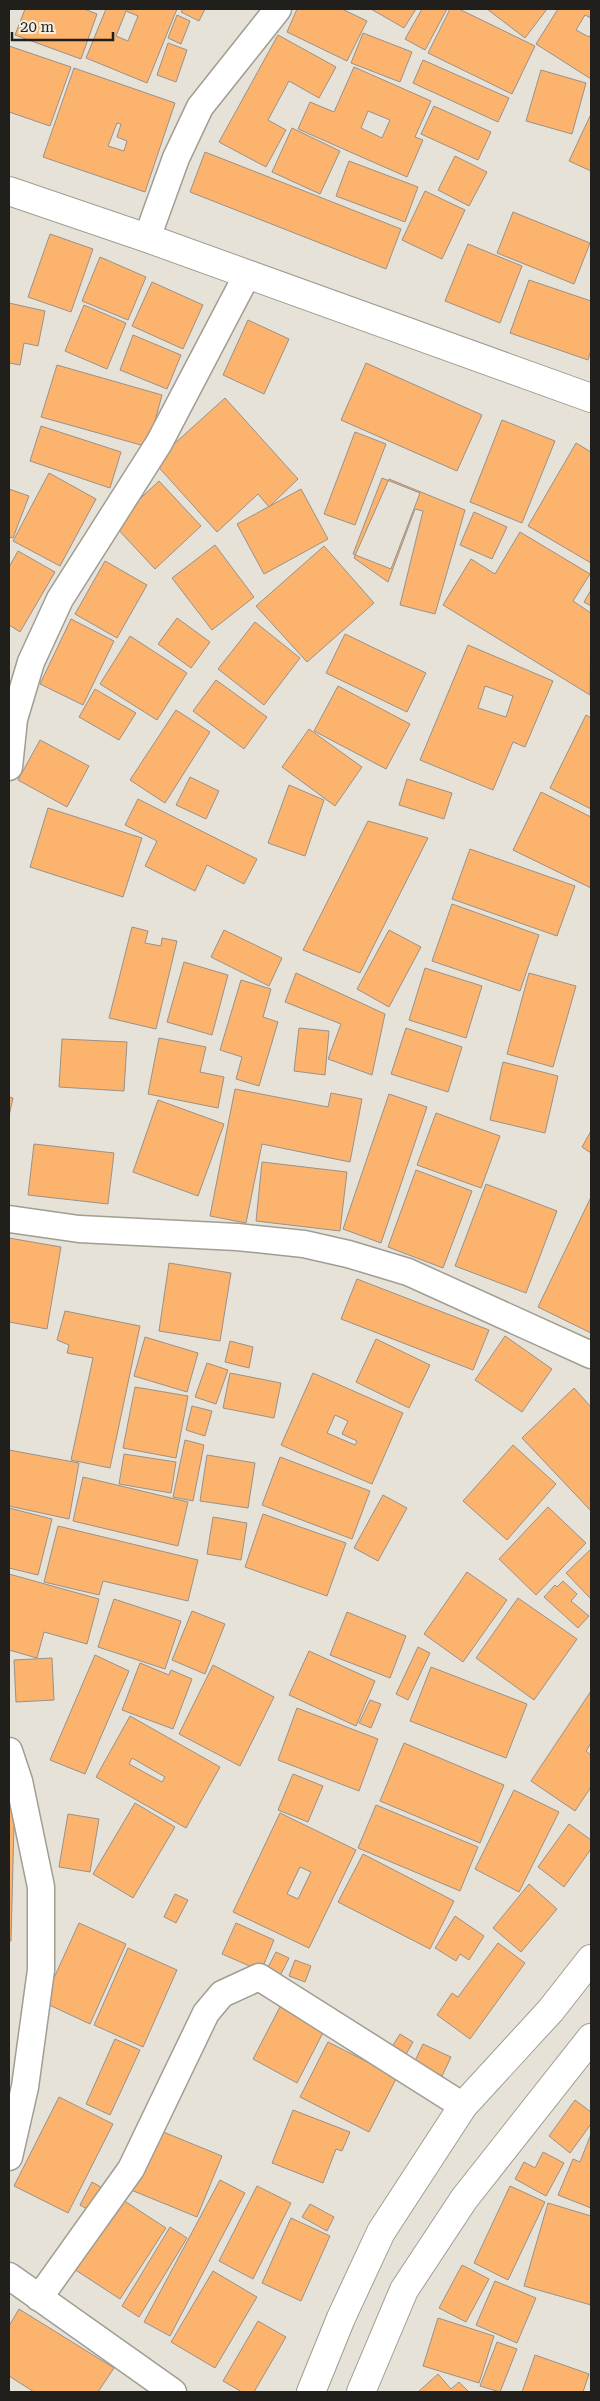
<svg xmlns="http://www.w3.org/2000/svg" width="600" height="2401" font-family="'Roboto Serif',serif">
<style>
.building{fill:#fbb36d;stroke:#9a9189;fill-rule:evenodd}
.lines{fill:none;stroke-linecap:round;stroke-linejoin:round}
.minor-casing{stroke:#a19d92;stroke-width:29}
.secondary-casing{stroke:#a19d92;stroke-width:30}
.minor{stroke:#fff;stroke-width:26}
.secondary{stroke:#fff;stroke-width:28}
</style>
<rect width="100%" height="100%" fill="#e7e2d7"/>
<path class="building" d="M25,9H84L97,14L81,59L15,35Z
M106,9H177L147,83L86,58ZM126,11L138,16L128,41L116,36Z
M183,9H205L199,21L181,12Z
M297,9H342L367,21L347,61L287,32Z
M371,9H416L404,28Z
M422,9H447L425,50L405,39Z
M450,9H459L535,46L512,94L428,53Z
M487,9H547L525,38Z
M558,9H591V18L585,15L576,30L589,37L591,34V79L536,44Z
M177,15L190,21L181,44L168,38Z
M363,33L412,52L400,82L351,63Z
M278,35L336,67L319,98L289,81L268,120L286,130L266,167L219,142Z
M168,43L187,50L176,82L157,75Z
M9,46L71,67L50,126L9,112Z
M423,60L509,98L498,122L413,83Z
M354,67L431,101L415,137L423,140L407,177L298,129L310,102L334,112ZM368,111L390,120L382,138L361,128Z
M74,68L175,103L145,192L43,157ZM117,123L121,124L117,137L127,141L124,151L108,146Z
M541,70L586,83L572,134L526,121Z
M434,106L491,132L478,160L421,134Z
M591,114V171L569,161Z
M292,128L340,151L320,194L272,172Z
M205,152L401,229L386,269L190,192Z
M455,156L487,172L469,206L438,190Z
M349,161L418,187L405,222L336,196Z
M425,191L465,210L442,259L402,240Z
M513,212L590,243L574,284L497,253Z
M50,234L93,249L71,312L28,297Z
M468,244L522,266L500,323L445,301Z
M100,257L146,277L128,320L82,301Z
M529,280L591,301V350L588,360L510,333Z
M152,282L203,305L183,349L132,326Z
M9,303L45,311L38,346L24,343L20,365L9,363Z
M84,305L126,323L107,369L65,351Z
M248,320L289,339L264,394L223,375Z
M133,335L181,355L167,389L120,370Z
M366,363L482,415L457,471L341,420Z
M57,365L162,395L148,447L41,417Z
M225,398L298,479L269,507L258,494L217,532L154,462Z
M502,420L555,441L522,523L470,502Z
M41,426L121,452L110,488L30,461Z
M355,432L386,444L355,525L324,514Z
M576,443L591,452V563L528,526Z
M49,473L96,499L60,566L13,541Z
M382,478L420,493L391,569L353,554Z
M389,479L465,510L435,614L400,605L423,511L415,509L388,582L354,558Z
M159,481L201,526L155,569L113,524Z
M9,489L29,496L13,538L9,537Z
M301,489L328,539L264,574L237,524Z
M474,512L507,527L492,559L460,545Z
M520,532L590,574L573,601L591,613L590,695L443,605L471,559L495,574Z
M215,545L254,597L212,630L172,578Z
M324,546L374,603L307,662L256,606Z
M18,551L55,572L20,632L9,625V567Z
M105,561L147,585L117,638L75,614Z
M591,590V606L584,602Z
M177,618L210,642L191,668L158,644Z
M71,619L114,641L83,705L40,684Z
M255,622L300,658L264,705L218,669Z
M345,634L426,673L407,712L326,673Z
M130,636L187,673L157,720L100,684Z
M468,645L553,681L525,747L513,742L493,790L420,760ZM485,686L513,696L506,717L478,708Z
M216,680L267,717L244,749L193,711Z
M338,686L410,724L386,769L314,731Z
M95,689L136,713L119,740L79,717Z
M176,710L210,732L165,803L130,780Z
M586,715L591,718V809L550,788Z
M309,729L362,767L335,806L282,767Z
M40,740L89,766L67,807L18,780Z
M190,777L219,791L206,819L176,805Z
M407,779L452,793L444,819L399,805Z
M289,785L324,800L305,856L268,843Z
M541,792L591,817V888L513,850Z
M138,799L257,859L244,884L207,865L195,891L145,866L157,841L125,825Z
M48,808L142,838L123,897L30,867Z
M368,821L428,838L360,973L303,950Z
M470,849L575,886L557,936L452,899Z
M452,904L539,935L520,991L432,961Z
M132,927L148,931L145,943L161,946L162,938L177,941L156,1029L109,1018Z
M224,930L282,958L269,986L211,957Z
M389,930L421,947L389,1007L357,989Z
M184,962L228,975L212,1035L167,1022Z
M425,968L482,986L466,1038L409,1020Z
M296,973L385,1014L372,1075L328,1059L341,1024L285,1002Z
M529,973L576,986L553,1067L507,1054Z
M241,980L271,989L263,1017L278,1022L259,1086L236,1079L242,1057L220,1050Z
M299,1028L329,1031L325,1075L294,1071Z
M406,1028L462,1047L448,1092L391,1074Z
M159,1038L206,1047L200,1072L224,1077L218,1108L148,1094Z
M62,1039L127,1042L124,1091L59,1087Z
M503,1062L558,1076L545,1133L490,1120Z
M235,1089L328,1107L331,1093L362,1099L350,1162L262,1144L246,1223L210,1216Z
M389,1094L427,1107L381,1243L343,1229Z
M9,1097L13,1098L9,1116Z
M158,1100L224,1124L198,1196L133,1172Z
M436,1113L500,1136L481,1188L417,1165Z
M591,1131V1153L582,1147Z
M34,1144L114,1153L108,1204L28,1195Z
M262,1162L347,1172L340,1231L256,1221Z
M416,1170L472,1191L443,1268L388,1247Z
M486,1184L557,1211L526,1293L455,1266Z
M591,1197V1333L538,1307Z
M9,1238L61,1247L47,1329L9,1322Z
M169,1263L231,1273L220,1341L159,1331Z
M357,1279L489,1330L473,1370L341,1319Z
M65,1311L140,1326L110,1468L71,1460L93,1358L67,1353L69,1345L57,1340Z
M505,1336L552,1369L522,1412L475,1380Z
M145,1337L198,1353L187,1392L134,1376Z
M376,1339L430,1365L409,1408L356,1382Z
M230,1341L253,1347L249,1368L225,1362Z
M207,1363L228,1370L216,1404L195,1397Z
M230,1373L281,1383L274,1418L223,1408Z
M313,1373L403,1413L372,1484L281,1445ZM335,1415L348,1421L342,1434L357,1441L355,1445L327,1433Z
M135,1387L188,1396L176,1458L123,1448Z
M574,1388L591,1407V1511L522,1438Z
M192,1406L212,1411L205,1436L186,1430Z
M185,1440L204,1445L193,1501L173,1497Z
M513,1445L556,1484L507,1540L463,1501Z
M9,1450L79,1463L69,1519L9,1506Z
M124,1454L176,1462L171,1493L119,1484Z
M207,1455L255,1463L248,1508L200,1501Z
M280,1457L370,1491L352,1539L262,1505Z
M83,1477L188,1502L178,1546L73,1521Z
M383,1495L407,1508L378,1561L354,1548Z
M548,1507L586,1543L536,1595L499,1559Z
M9,1508L52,1519L38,1575L9,1568Z
M263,1514L346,1543L327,1596L245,1567Z
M213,1517L247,1523L241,1560L207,1554Z
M58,1526L198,1560L188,1601L103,1581L99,1595L44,1582Z
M591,1549V1599L566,1573Z
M467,1572L507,1600L463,1662L424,1634Z
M9,1574L99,1599L87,1644L44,1632L37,1658L9,1650Z
M563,1581L577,1594L571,1601L589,1616L578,1628L544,1597L555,1585L557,1587Z
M518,1598L577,1639L534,1700L476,1658Z
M114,1599L181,1621L165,1669L98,1647Z
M192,1611L225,1624L205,1674L172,1660Z
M347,1612L406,1636L390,1678L330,1655Z
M418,1647L430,1653L408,1700L396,1694Z
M309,1651L375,1681L356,1726L289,1695Z
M95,1655L129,1671L85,1774L50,1760Z
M52,1658L54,1700L16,1702L14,1660Z
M140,1663L169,1675L171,1670L192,1679L173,1729L122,1710Z
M213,1665L274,1697L240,1766L179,1734Z
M431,1667L527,1704L506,1758L410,1721Z
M591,1691V1743L586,1751L591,1755V1787L575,1811L531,1781Z
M370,1700L381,1704L371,1728L359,1723Z
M297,1708L378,1739L359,1791L278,1760Z
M130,1716L220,1767L186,1828L96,1777ZM132,1758L165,1777L162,1782L129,1764Z
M404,1743L504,1785L480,1843L380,1801Z
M293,1774L323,1786L308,1822L278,1810Z
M9,1785H15L11,1941H9Z
M514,1790L559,1812L519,1892L475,1869Z
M135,1803L175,1827L133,1898L93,1874Z
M376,1805L478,1847L460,1891L358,1848Z
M280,1813L356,1850L309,1948L233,1912ZM300,1867L311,1872L298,1899L287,1894Z
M68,1814L99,1819L90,1872L59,1867Z
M569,1824L591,1840V1849L564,1887L538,1867Z
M363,1854L454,1901L430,1949L338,1902Z
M529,1884L557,1909L521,1952L493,1928Z
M175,1894L188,1900L176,1923L164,1917Z
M455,1916L484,1936L469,1960L460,1954L456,1961L435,1948Z
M79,1923L126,1944L90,2024L43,2002Z
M236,1923L274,1940L261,1971L222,1954Z
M498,1943L525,1963L470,2039L437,2015L452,1993L458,1997Z
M128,1948L177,1970L143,2047L94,2025Z
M276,1952L289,1958L278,1980L265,1973Z
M295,1960L311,1966L305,1982L289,1976Z
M281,2005L325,2029L297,2083L253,2059Z
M400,2034L413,2042L404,2058L390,2050Z
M115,2039L140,2050L110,2115L86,2104Z
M328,2042L397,2077L369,2132L300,2097Z
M423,2044L451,2057L442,2076L414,2063Z
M59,2097L113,2124L68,2213L14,2186Z
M575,2100L591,2112V2124L570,2153L549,2136Z
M293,2110L350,2132L342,2151L336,2149L323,2183L272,2163Z
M156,2129L222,2156L197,2217L131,2190Z
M591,2134V2208L558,2195L573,2159L580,2162Z
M543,2152L564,2163L546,2196L515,2179L524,2162L535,2168Z
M220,2180L245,2193L170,2336L144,2322Z
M92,2182L106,2190L94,2213L80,2205Z
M257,2186L291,2203L253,2279L219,2261Z
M510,2186L545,2202L508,2280L474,2263Z
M120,2198L166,2228L120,2299L74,2269Z
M548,2203L591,2216V2305L524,2286Z
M310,2204L334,2217L327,2231L302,2217Z
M291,2218L330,2236L301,2301L262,2283Z
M170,2227L187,2238L139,2317L122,2306Z
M462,2265L489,2279L466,2322L439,2308Z
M213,2271L257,2297L215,2368L171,2342Z
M495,2281L536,2298L517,2343L476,2325Z
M19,2309L114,2368L98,2392H34L9,2376V2326Z
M438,2318L494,2336L479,2383L423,2366Z
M258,2321L286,2337L254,2392H242L223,2381Z
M497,2342L517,2349L500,2392L480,2386Z
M535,2355L589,2374L583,2392H522Z
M438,2374L451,2389L459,2382L469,2392H418Z"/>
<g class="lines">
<defs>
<path id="minor" d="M147,238L176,158L200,107L278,9
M9,767L14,719L31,662L60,599L159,443L247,275
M9,1219L79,1229L237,1237L304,1244L348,1254L408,1272L591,1355
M9,1751L19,1781L41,1887V1970L25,2087L9,2157
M9,2276L173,2392
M39,2298L131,2169L206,2013L222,1994L259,1977L463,2106"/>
<path id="secondary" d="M9,191L147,238L591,398
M311,2392L341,2318L381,2232L463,2106L551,2010L591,1959
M361,2392L404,2290L464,2199L591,2038"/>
</defs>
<use href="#minor" class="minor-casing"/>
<use href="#secondary" class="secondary-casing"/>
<use href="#minor" class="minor"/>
<use href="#secondary" class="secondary"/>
</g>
<rect width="600" height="2401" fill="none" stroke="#211f1b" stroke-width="20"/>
<path d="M12 32v8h101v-8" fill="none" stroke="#211f1b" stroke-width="2.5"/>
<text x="20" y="32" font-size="15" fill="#211f1b" stroke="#f4efe4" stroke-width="4" paint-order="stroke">20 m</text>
</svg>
